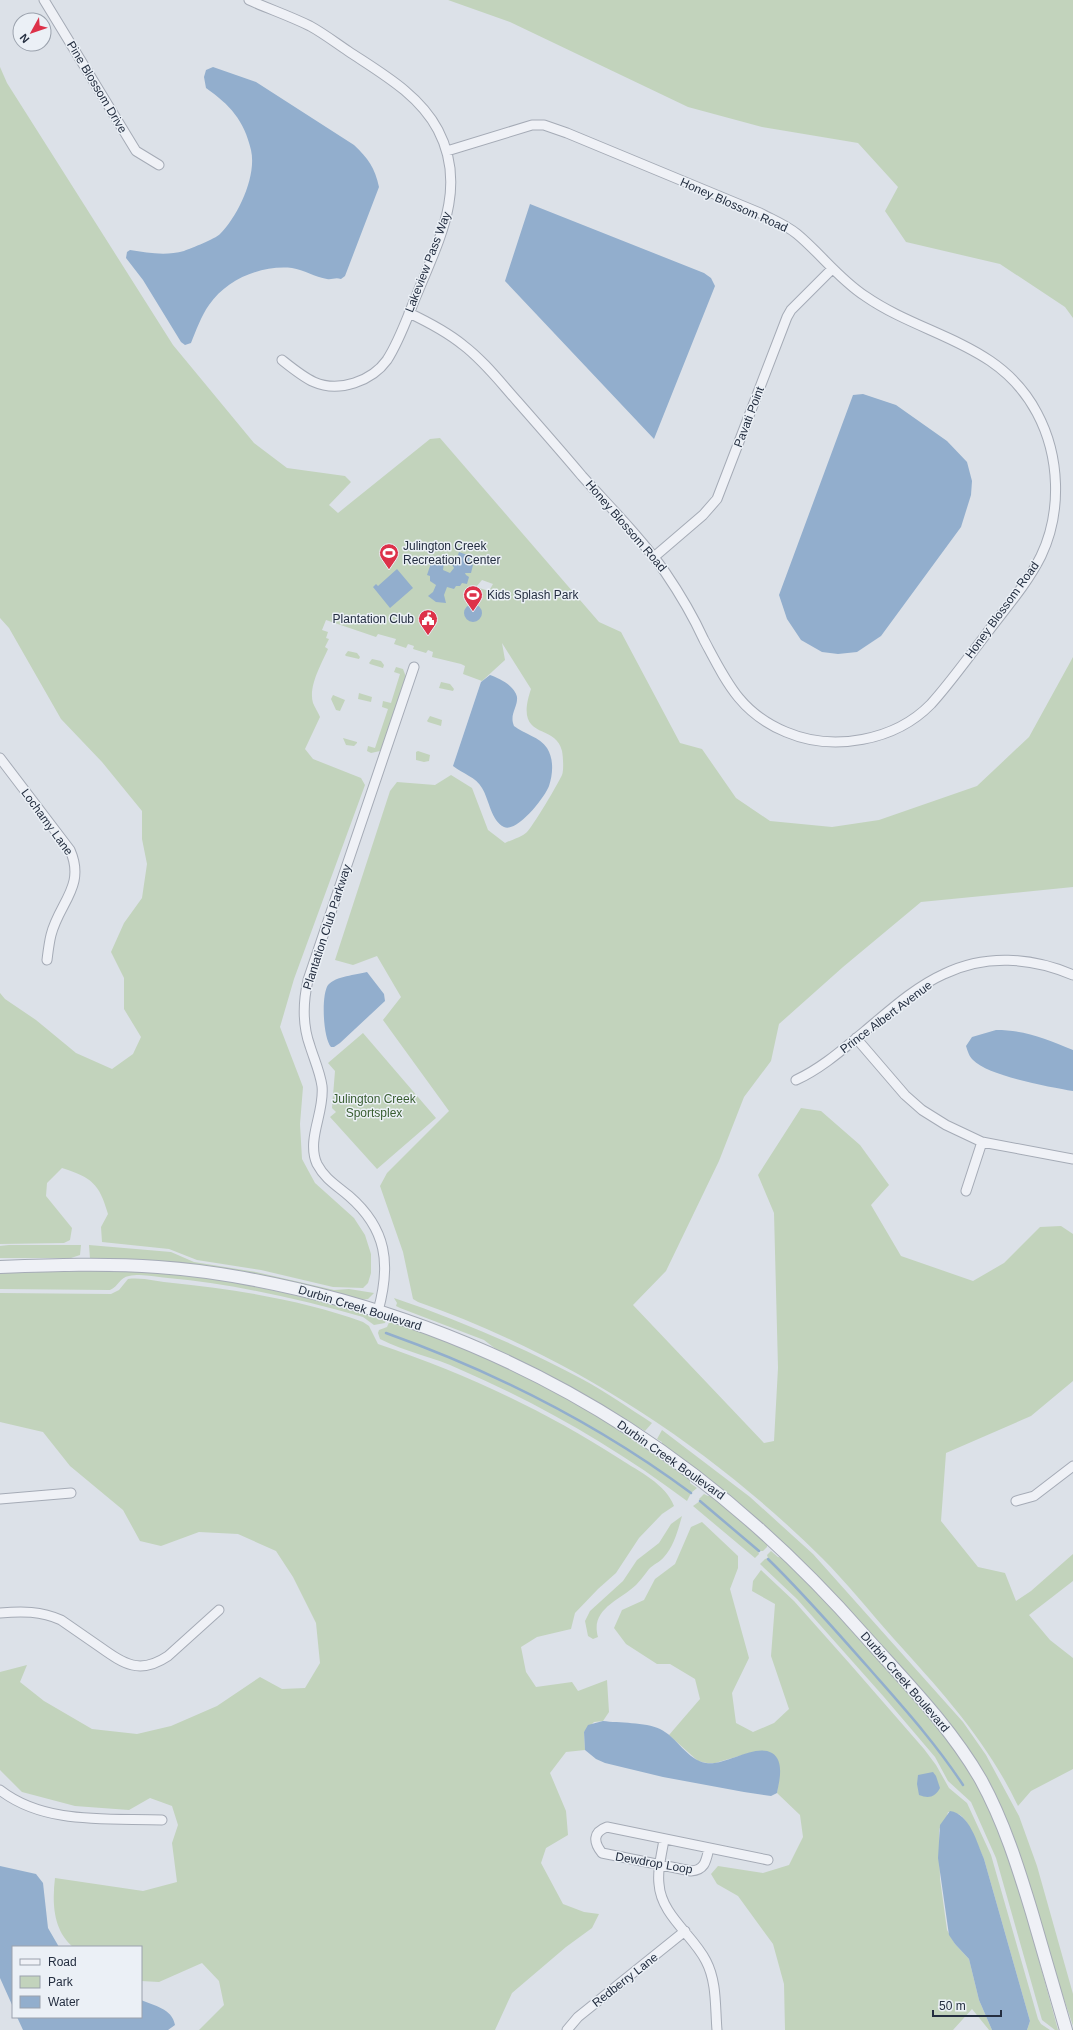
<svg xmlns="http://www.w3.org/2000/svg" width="1073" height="2030" font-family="Arial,sans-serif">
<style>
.green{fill:#c2d3bc;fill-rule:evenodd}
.water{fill:#92aecd}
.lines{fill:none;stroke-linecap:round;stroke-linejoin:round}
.stream{stroke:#92aecd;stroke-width:2.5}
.minor-casing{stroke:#a5abb6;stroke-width:11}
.tertiary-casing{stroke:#a5abb6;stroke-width:14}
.minor{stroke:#eff1f6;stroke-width:9}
.tertiary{stroke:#eff1f6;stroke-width:12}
.labels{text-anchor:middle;stroke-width:3;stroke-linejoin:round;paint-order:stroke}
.street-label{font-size:12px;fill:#242e40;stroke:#ebf0f6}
.poi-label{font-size:12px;fill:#242e40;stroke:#ebf0f6;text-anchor:start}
.park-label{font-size:12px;fill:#385d30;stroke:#ebf0f6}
</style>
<rect width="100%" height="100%" fill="#dce1e8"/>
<path class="green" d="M448,0H1073V318L1065,307L1000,264L906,242L885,211L898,187L858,143L762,127L688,107L510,22Z
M0,67L7,83L173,345L254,443L287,468L345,476L351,482L329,505L338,513L430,439L440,438L599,622L621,632L680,743L702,749L736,798L770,821L832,827L879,820L977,786L1029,737L1073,657V887L921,902L843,967L779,1024L771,1061L744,1097L719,1161L666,1271L633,1305L764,1443L774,1441L778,1368L774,1213L758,1175L801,1108L821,1111L860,1145L889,1185L871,1205L901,1256L973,1281L1004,1263L1040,1227L1061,1226L1073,1234V1381L1031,1416L946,1453L941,1521L978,1567L1005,1573L1016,1601L1031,1591L1073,1554V1581L1029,1615L1050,1640L1073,1658V1769L1031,1791L1018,1806C987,1741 942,1692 894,1639C870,1612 847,1583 822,1558C708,1445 569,1355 418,1302L413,1299L403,1252L380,1186L387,1173L449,1111L383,1020L401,997L377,956L353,965L335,960L390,791L397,782L435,785L451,775L472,788L488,830L505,843C511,840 522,837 527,832C533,826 558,784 562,775C564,770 563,756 562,751C556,722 513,742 531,689L502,643L505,660L482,681L463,674L465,666L461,664L432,657L433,652L428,650L426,653L413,649L414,646L408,644L406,648L394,644L396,639L378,634L376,637L326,620L322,630L328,632L326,638L329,639L325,647L328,649C322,663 308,686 313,703C315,708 318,712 320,717L305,749L313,759L361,778L365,785L294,979L280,1027L303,1087L300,1124L302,1159L315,1183L354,1218L365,1235L371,1254V1273L368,1283L363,1288L333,1287L261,1270L197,1260L169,1249L102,1242L101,1227L108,1214C99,1183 92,1178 62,1168L47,1183L46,1196L72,1228L70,1240L64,1243L0,1244V993L5,999L36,1020L76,1053L112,1069L133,1054L141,1037L124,1009V978L111,952L124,923L142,898L147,864L142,839V811L102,762L61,719L9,628L0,618ZM482,580L493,584L489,591L476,587Z
M348,651L357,653L360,657L359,659L346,656L345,655Z
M372,659L381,661L384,665L383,668L370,664L369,663Z
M396,667L403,669L406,677L383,746L380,751L371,753L367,751L368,746L375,748L388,709L382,707L383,701L391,703L400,674L394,672Z
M441,682L450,684L454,689L453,691L439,688Z
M359,693L372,697L371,702L358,699Z
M333,695L345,700L340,711L336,710L331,699Z
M430,716L442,720L441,726L428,722L427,721Z
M343,738L357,742V743L354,746L346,745Z
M418,751L430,755L429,761L424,762L416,760V752Z
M363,1033L436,1118L377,1169L330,1117L336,1112L332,1108L335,1071L328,1063Z
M9,1245H81L80,1255L71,1258H0V1246Z
M89,1245L171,1252L194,1262L256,1272L334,1290L349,1289L374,1293L368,1299L360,1300L90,1259Z
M121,1270C212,1274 299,1294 386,1320L385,1323L374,1325L363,1317C299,1299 234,1284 168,1278C156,1277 141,1273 129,1276C120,1277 118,1287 110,1290L0,1289V1273Z
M128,1279C142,1277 159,1282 173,1283C234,1289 306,1301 363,1322L369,1326L378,1344C466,1374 542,1409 620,1459C638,1471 666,1484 674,1506L662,1514L639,1538L616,1573L598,1589L575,1613L571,1629L537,1637L521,1647L526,1672L536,1687L572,1682L578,1691L607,1680L609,1712L603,1721L594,1722L584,1732L585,1750L566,1752L550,1773L566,1811L568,1835L546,1848L541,1863L563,1904L584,1912L599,1914L592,1928L566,1947L512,1993L495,2030H199L224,2005L219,1981L202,1963L159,1982L141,1981V1947H73C53,1930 52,1903 55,1878L143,1891L177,1882L172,1843L178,1825L172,1806L150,1798L129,1810L75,1806L22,1792L0,1770V1672L27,1665L20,1682L44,1701L92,1729L137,1734L171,1726L217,1706L260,1677L282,1689L305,1688L320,1663L316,1623L293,1577L276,1551L238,1534L199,1532L161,1546L140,1541L123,1510L70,1466L43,1432L0,1422V1293L111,1294L119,1290Z
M394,1298C459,1320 522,1347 582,1379C606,1392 629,1408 652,1423L645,1431L640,1428H637L501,1353L484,1340L400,1308L396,1306L397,1303Z
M390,1320C458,1345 524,1373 586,1409C622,1430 656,1454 690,1477V1483L697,1488L691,1493L687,1501C616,1448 540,1404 459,1369C434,1357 405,1352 380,1339L378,1333L379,1330L387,1327Z
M662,1430L750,1497L813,1554L963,1722L986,1755L1019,1816L1037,1866L1073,1994V2026L1001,1810L851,1613L827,1587L775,1536L694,1468L662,1445V1442L657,1439Z
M704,1494L708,1496L712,1495L767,1541V1547L763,1551H758L759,1554L755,1558L693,1506L700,1501L699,1499Z
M682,1516C678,1530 674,1546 664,1557C660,1562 654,1564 649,1569C645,1574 641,1580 636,1585C619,1601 590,1609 598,1637L593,1639L588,1636L585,1621L590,1611L623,1581L637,1560L659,1543L671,1524Z
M702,1522L738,1556V1568L730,1589L749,1658L732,1693L736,1723L753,1732L774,1723L789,1709L771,1656L775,1604L752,1591L753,1581L761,1570L794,1601L850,1664L924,1749L936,1765L949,1788L967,1803L991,1855L1038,2019L1041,2024L1050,2030H1027L1030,2021L984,1859C979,1849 969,1820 960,1815C957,1813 951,1813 948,1812C947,1819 940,1824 939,1831L940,1879L947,1930L955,1944L969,1959L979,2000L992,2030H989L972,2009L953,2030H785L784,1984L773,1944L738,1896L717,1884L711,1874L718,1866L763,1873L789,1865L803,1837L800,1815L777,1793C779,1780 781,1770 775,1757L753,1752L715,1763H707L698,1761L669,1735L700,1699L695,1679L670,1664H657L626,1644L614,1628L622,1610L644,1600L655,1579L675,1564L691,1527Z
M771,1551L778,1557L784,1558L861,1639L934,1723L963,1761L977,1784L1001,1834L1019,1887L1058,2030H1055L1042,2020L996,1858L971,1802L948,1781L935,1757L884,1697L797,1599L760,1564L765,1559L768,1558L767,1555Z"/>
<path class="water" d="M213,67L256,82L354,145C368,158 375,168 379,187L345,276L341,279C335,277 332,280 327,279C315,277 304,270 292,268C261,265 227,279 209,305C201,316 196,331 191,343L185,345L181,342L143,280L126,258L127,252L130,250C148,253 166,256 184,251C192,248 215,239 220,234C238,216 257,176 251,150C244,120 230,105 206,88L204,77L206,70Z
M530,204L704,273L711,278L715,286L654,439L505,281Z
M863,394L896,405L947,441L967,462L972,481L971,495L961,527L881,636L857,652L838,654L822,652L801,640L787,619L779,595L853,395Z
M459,552L470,556L469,562L473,565L471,573H465L466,575L469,577L467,584L462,583L460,586H456L454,589L447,587L444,595L446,603L436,602L428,596L433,592L436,585L430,581V576L427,575L431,563L434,564L437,559L444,562L443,570L450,573L454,568L451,563L453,557L457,558Z
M397,569L413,588L390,608L373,587L376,584L378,586Z
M464 613a9 9 0 1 1 18 0a9 9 0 1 1-18 0Z
M490,675C499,678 515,686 517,697C518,707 509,715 514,726C524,734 540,737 547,748C554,759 553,774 549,786C545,797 517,833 504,827C491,821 489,799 482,788C476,777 463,774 453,766L481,682Z
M367,972L384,994L385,1001L340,1043L334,1047H331C323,1038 321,995 328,985C336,976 356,975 367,972Z
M996,1030C1025,1030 1046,1039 1073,1050V1091C1050,1087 988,1076 973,1060C969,1056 968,1052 966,1046L972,1037Z
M603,1721C619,1723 645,1722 660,1729C677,1737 687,1760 706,1763C726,1766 755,1743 772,1753C785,1761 779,1782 777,1793L771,1796L744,1792L663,1777L605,1763L596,1759L585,1750L584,1732L588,1725Z
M933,1772L936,1776L940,1788C935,1797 929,1799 919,1795L917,1784L918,1775Z
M950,1811C970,1814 977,1843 984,1859L1030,2021L1027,2030H992L979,2000L969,1959L955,1944L949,1935L938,1858L940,1825Z
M0,1866L36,1874L43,1883L48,1928L59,1947H13V2007L0,1978Z
M141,2000C154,2006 172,2008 175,2025L168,2030H23L17,2017H141Z"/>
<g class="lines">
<path class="stream" d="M386,1333C495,1372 598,1424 691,1493
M700,1501L759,1551
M768,1559C803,1593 835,1630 867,1666C901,1705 935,1742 963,1785"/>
<defs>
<path id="minor" d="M44,0L136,151L159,165
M249,0C269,9 290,16 310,26C323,33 336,43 348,51C381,73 419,94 438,130C468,187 439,240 417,294C408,315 400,340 387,360C372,381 339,393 314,382C303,377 292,368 282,360
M409,313C428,322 447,332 463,345C484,361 500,382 517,401C539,426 561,451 582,476C610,507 641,538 665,572C680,594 693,616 704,640C726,681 740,713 786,732C833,752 895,741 931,704C950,683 967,659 984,637C1003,611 1026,586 1041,556C1062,512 1060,456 1037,413C1000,342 924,337 865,296C839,279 821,254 797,234C786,225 773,220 760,213L567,133L544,125H532L447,151
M654,557L703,515L717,499L787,317L791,310L832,269
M0,758L70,850C86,886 59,903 51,935C49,943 48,952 47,960
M856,1038L905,1095L922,1110L946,1125L982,1142L1073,1159
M796,1080C822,1068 843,1049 865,1031C889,1011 915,987 944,974C985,954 1031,957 1073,975
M966,1191L982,1142
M378,1311C391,1264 387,1229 349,1196C336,1185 325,1179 317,1164C306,1139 325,1112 322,1086C320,1072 314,1059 310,1046C302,1024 303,1002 308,980L414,667
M0,1499L71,1493
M1016,1501L1034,1496L1073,1466
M0,1613C22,1611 41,1611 61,1620C74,1629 87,1638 100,1647C124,1664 140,1675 168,1656L219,1610
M0,1790C45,1825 108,1818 162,1820
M664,1839C662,1854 657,1869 659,1884C661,1915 693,1935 706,1961C717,1982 715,2007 717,2030
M709,1848C706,1861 705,1870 691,1871L602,1853C593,1842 593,1832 607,1827L768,1860
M567,2030L578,2017L685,1931"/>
<path id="tertiary" d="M0,1267C52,1265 105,1263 158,1267C219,1271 281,1284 341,1300C552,1359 720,1471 864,1635C905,1681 950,1726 981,1780C1004,1822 1018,1867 1032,1913C1043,1952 1055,1991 1066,2030"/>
</defs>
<use href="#minor" class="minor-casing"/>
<use href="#tertiary" class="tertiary-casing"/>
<use href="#minor" class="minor"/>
<use href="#tertiary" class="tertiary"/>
</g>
<defs>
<symbol id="stadium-pin" viewBox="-11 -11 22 30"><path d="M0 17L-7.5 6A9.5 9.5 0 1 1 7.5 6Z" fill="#dd3149" stroke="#ebf0f6"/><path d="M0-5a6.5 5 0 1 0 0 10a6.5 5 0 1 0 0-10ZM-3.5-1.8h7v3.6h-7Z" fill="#fff"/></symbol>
<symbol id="civic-pin" viewBox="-11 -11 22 30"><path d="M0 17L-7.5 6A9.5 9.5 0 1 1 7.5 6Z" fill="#dd3149" stroke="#ebf0f6"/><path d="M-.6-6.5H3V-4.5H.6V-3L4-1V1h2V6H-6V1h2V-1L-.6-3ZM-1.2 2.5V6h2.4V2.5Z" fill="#fff"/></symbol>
</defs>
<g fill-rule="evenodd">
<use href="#stadium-pin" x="378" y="542" width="22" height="30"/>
<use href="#stadium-pin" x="462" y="584" width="22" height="30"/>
<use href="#civic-pin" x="417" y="608" width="22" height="30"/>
</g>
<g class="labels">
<g class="street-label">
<text transform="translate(97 87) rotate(59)" y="4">Pine Blossom Drive</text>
<text transform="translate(734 205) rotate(24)" y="4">Honey Blossom Road</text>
<text transform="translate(428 262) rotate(-69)" y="4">Lakeview Pass Way</text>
<text transform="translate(749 417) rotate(-69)" y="4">Pavati Point</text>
<text transform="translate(626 526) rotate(49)" y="4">Honey Blossom Road</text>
<text transform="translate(1002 610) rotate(-54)" y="4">Honey Blossom Road</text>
<text transform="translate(47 822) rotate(54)" y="4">Lochamy Lane</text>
<text transform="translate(327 927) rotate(-72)" y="4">Plantation Club Parkway</text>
<text transform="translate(886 1017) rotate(-37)" y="4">Prince Albert Avenue</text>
<text transform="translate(360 1308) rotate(17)" y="4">Durbin Creek Boulevard</text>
<text transform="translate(671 1460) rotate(35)" y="4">Durbin Creek Boulevard</text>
<text transform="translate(905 1682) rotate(49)" y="4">Durbin Creek Boulevard</text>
<text transform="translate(654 1863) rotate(10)" y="4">Dewdrop Loop</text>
<text transform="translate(625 1980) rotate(-38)" y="4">Redberry Lane</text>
</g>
<g class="poi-label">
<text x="403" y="550">Julington Creek<tspan x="403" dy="14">Recreation Center</tspan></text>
<text x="487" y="599">Kids Splash Park</text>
<text x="414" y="623" text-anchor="end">Plantation Club</text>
</g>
<g class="park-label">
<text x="374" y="1103">Julington Creek<tspan x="374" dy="14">Sportsplex</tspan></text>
</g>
</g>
<rect x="12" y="1946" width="130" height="72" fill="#ebf0f6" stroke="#9ba2ad"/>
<rect x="20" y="1959" width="20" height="6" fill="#eff1f6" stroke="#9ba2ad"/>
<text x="48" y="1966" font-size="12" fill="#242e40">Road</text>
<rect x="20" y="1976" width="20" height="12" fill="#c2d3bc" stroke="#9ba2ad"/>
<text x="48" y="1986" font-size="12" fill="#242e40">Park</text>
<rect x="20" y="1996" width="20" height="12" fill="#92aecd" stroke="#9ba2ad"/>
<text x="48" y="2006" font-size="12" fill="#242e40">Water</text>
<g transform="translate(32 32) rotate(230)"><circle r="19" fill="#ebf0f6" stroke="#9ba2ad"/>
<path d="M0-3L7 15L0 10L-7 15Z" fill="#dd3149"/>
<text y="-6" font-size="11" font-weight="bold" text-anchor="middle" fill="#242e40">N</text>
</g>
<path d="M933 2010v6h68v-6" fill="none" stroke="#242e40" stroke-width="2"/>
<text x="939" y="2010" font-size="12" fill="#242e40" stroke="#ebf0f6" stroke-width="3" paint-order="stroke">50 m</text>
</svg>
